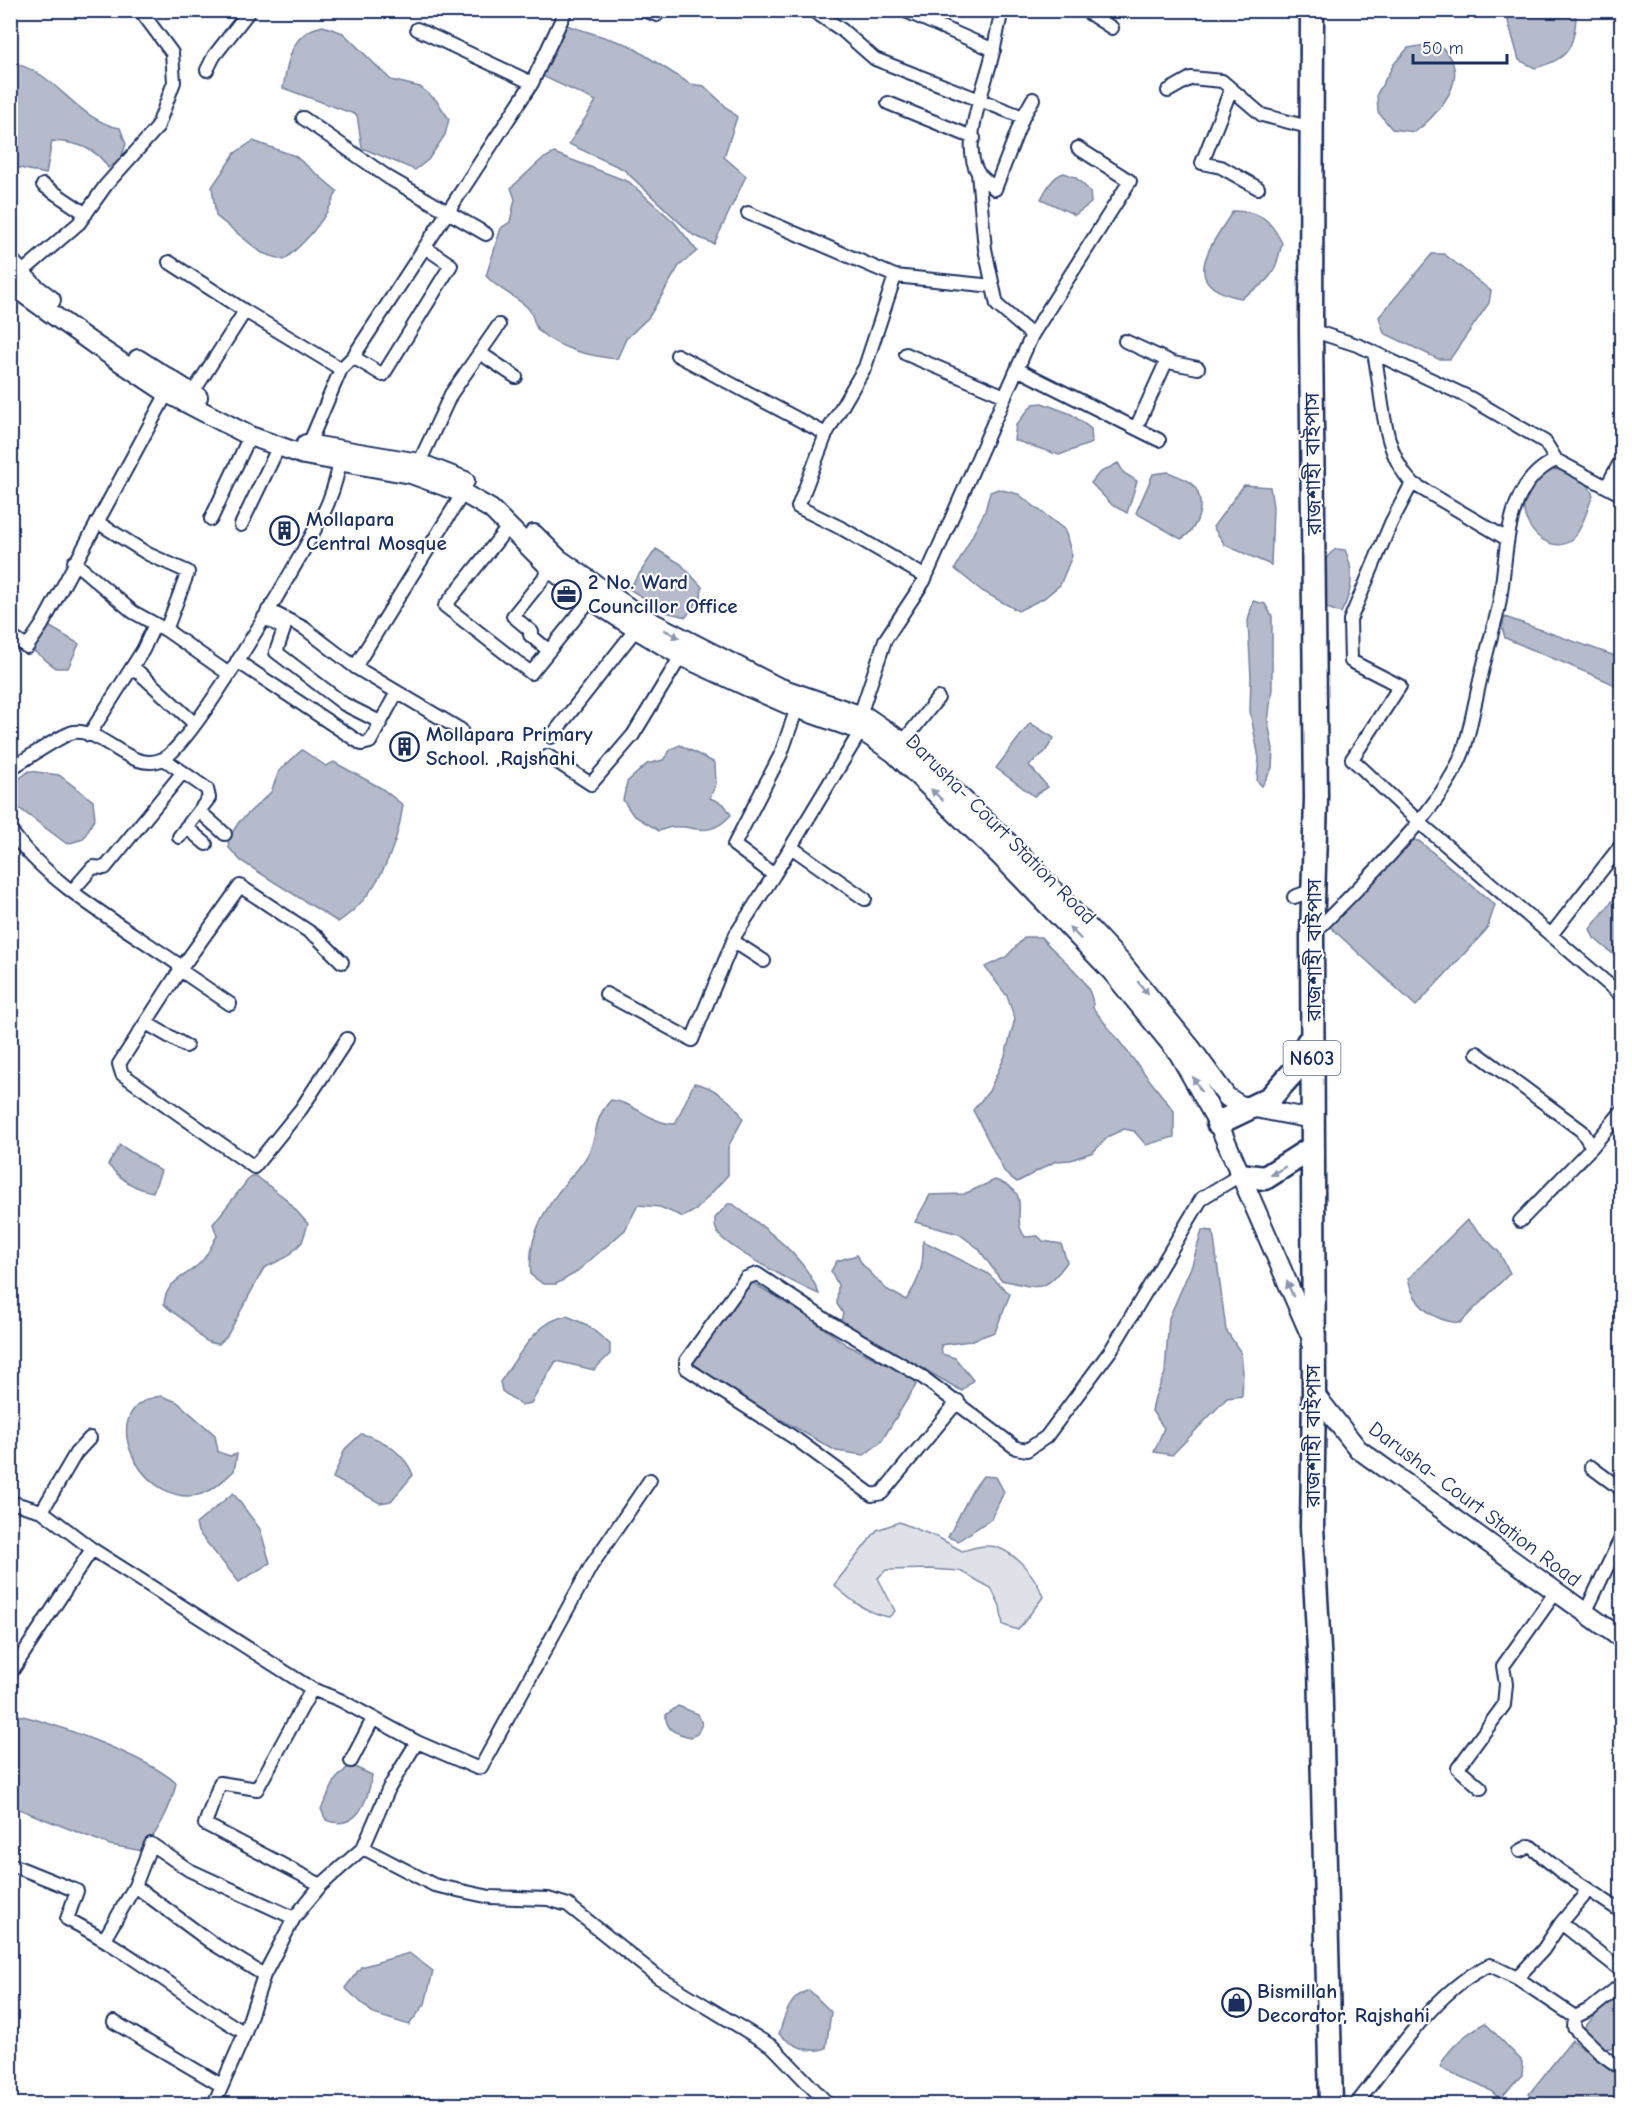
<svg xmlns="http://www.w3.org/2000/svg" width="1632" height="2115" font-family="'Comic Neue','Noto Sans Bengali',sans-serif">
<style>
.green{fill:#dee1e7;stroke:#7c88a2;stroke-width:1.5}
.water{fill:#b5bbca;stroke:#77839f;stroke-width:1.5}
.lines{fill:none;stroke-linecap:round;stroke-linejoin:round}
.street-casing{stroke:#1b2f5e;stroke-width:16}
.secondary-casing{stroke:#1b2f5e;stroke-width:22}
.highway-casing{stroke:#1b2f5e;stroke-width:27}
.street{stroke:#fff;stroke-width:12}
.secondary{stroke:#fff;stroke-width:18}
.highway{stroke:#fff;stroke-width:22}
.oneway{fill:#8d97ae}
.labels{text-anchor:middle;stroke-width:4.5;stroke-linejoin:round;paint-order:stroke}
.shield{fill:#fff;stroke:#5f6d8e;stroke-width:1.5}
.shield-label{font-size:20px;font-weight:bold;fill:#1b2f5e}
.street-label{font-size:21px;fill:#1b2f5e;stroke:#fff}
.poi-label{font-size:21px;font-weight:bold;fill:#1b2f5e;stroke:#fff;text-anchor:start}
</style>
<rect width="100%" height="100%" fill="#fff"/>
<filter id="ink" filterUnits="userSpaceOnUse"><feTurbulence type="fractalNoise" baseFrequency=".0167" numOctaves="2"/><feDisplacementMap in="SourceGraphic" scale="12" xChannelSelector="R" yChannelSelector="G"/><feConvolveMatrix kernelMatrix="1 2 1 2 8 2 1 2 1" color-interpolation-filters="sRGB"/></filter>
<g filter="url(#ink)">
<path class="green" d="M899,1522L939,1538L962,1551C973,1548 988,1543 999,1548C1019,1556 1037,1578 1043,1597L1018,1630L1003,1625L1000,1606L991,1588L960,1571L930,1569L886,1570L878,1578L895,1611L889,1617C868,1614 850,1600 834,1585L877,1530Z"/>
<path class="water" d="M1512,11H1570L1576,17C1574,50 1566,60 1535,68L1519,60L1508,21Z
M566,25L629,45L690,84L704,86L737,117L724,157L746,176L714,244L693,235L623,169L569,144L596,101L542,76Z
M323,26L343,33L391,80L420,87L436,100L449,119L445,135L428,160L415,170L362,148L357,115L283,88C288,60 291,32 323,26Z
M1420,46L1443,48C1446,53 1452,59 1453,64C1462,89 1432,119 1415,132L1392,129L1378,112L1377,94L1394,64L1408,48Z
M10,61C20,65 32,69 41,75C67,93 87,122 120,128L126,144L120,161L108,168C97,147 74,142 52,141L46,174L11,166Z
M253,141L295,156L337,191C327,218 306,242 284,260L262,253L216,216L212,187L235,153Z
M554,153L629,182L675,223L697,251L679,266L649,317L626,339L617,359C591,356 560,350 539,331C533,325 534,313 527,307C513,295 498,289 486,276L501,228L510,222L515,199L511,188L541,160Z
M1064,173L1075,177L1090,191L1091,203L1075,215L1041,199C1046,189 1053,176 1064,173Z
M1233,211C1261,211 1270,219 1282,243C1274,277 1271,280 1241,298C1177,286 1210,247 1233,211Z
M1432,254H1444L1491,291L1489,303L1450,359H1438L1384,333L1379,317Z
M1042,403L1071,414L1091,429L1092,443L1059,455L1014,440L1016,425L1033,404Z
M1118,463L1124,473L1137,481L1127,513L1112,505L1091,483L1099,473Z
M1548,469L1566,470L1586,480L1593,495C1587,509 1582,532 1570,541C1543,560 1494,502 1548,469Z
M1168,472C1175,475 1184,478 1190,482C1208,497 1200,529 1181,539L1136,513L1153,474Z
M1244,485L1270,487L1273,507L1271,565L1225,545L1213,527Z
M998,489L1018,494L1065,530L1072,556L1060,585L1044,598L1018,611L982,591L955,569L985,511L990,492Z
M656,549L681,564L702,587L701,597L686,617L669,613L629,589Z
M1336,549L1345,550C1355,571 1352,593 1341,613L1327,608C1318,586 1314,564 1336,549Z
M1253,601L1265,604L1272,616V688L1268,722L1273,749L1272,768L1262,786L1257,781L1259,758L1250,711L1251,677L1248,621Z
M1505,617L1621,658V691L1609,682L1505,638L1502,627Z
M47,625L79,644L68,668H56L30,648Z
M1030,723L1054,738L1045,752L1029,765L1048,787L1034,796L996,768Z
M680,745L715,763L716,784L710,798L724,804L731,815C703,845 690,817 659,831L633,815L623,800L627,782L647,764L663,760L671,749Z
M302,750L326,766L334,762L381,788L403,805C397,849 376,898 338,922L241,861L229,848L228,839L239,822L271,792L279,771Z
M29,771L59,775L93,801L95,818L83,839L67,844L11,802V785Z
M1404,839L1419,841L1495,905L1487,929L1416,1006L1326,923Z
M1621,890V961L1594,938L1590,929Z
M1025,937H1041C1058,958 1094,979 1093,1008L1174,1111V1137L1146,1145L1134,1131L1124,1129L1109,1136L1093,1152L1071,1160L1056,1161L1017,1182L1005,1173L973,1110L989,1091L1005,1056L1015,1019L1007,996L985,967L1006,957Z
M694,1083C712,1086 735,1102 743,1119L728,1147V1175L696,1210L683,1217L660,1207L638,1205L625,1230L574,1274L556,1284H543L531,1275C527,1237 544,1209 568,1180C576,1171 586,1161 590,1150C598,1131 594,1118 611,1100C634,1102 651,1124 675,1124Z
M120,1145L161,1171L153,1192C134,1189 121,1179 108,1165Z
M251,1176H256L285,1198L308,1224L302,1242L287,1257L264,1268L227,1336L219,1344C202,1342 201,1337 191,1326C183,1318 172,1313 164,1304C166,1281 184,1278 199,1264C207,1257 212,1244 217,1236L213,1224Z
M995,1180C1037,1194 1008,1213 1025,1237L1038,1236L1043,1241L1061,1244L1067,1262C1043,1296 1038,1287 1001,1280L978,1248L959,1234L915,1222L930,1195L964,1194Z
M728,1204H733C764,1228 805,1255 819,1294C799,1286 734,1251 720,1236C715,1231 715,1225 715,1218Z
M1467,1220L1499,1252L1510,1273L1460,1323C1433,1321 1414,1306 1408,1279Z
M1202,1230L1213,1231L1226,1330L1241,1353L1243,1373L1242,1396L1227,1398L1172,1455L1154,1452L1164,1428L1152,1411L1155,1397L1165,1373L1169,1318L1192,1265Z
M923,1241L987,1273L1010,1294L995,1332L970,1341L941,1345L942,1354L955,1358L973,1380L962,1391L841,1321L843,1313L837,1304L838,1285L831,1271L837,1261L857,1255L862,1264L886,1289L906,1300C920,1280 924,1265 923,1241Z
M753,1283L804,1314L847,1345L916,1378V1385L881,1442L864,1455L836,1451L725,1387L693,1363C699,1331 731,1306 753,1283Z
M567,1316L587,1325L610,1344V1354L594,1370L556,1361L531,1403L521,1405L502,1391L500,1382C517,1359 536,1320 567,1316Z
M162,1396L177,1402L215,1435L218,1452L230,1456L237,1454L234,1471C226,1478 218,1486 209,1491C147,1521 86,1405 162,1396Z
M361,1434C383,1438 406,1455 413,1475L391,1501L380,1503L333,1478L345,1449Z
M983,1476L996,1477L1004,1492L991,1519L958,1541L948,1537L972,1491Z
M233,1493L260,1529L270,1563L239,1582L198,1532L196,1524Z
M678,1706L698,1714L702,1724L697,1734L691,1737C678,1734 665,1731 666,1715Z
M10,1713C49,1721 148,1757 176,1783C171,1809 158,1830 143,1851L110,1845L11,1806Z
M350,1765L372,1775C368,1801 357,1832 326,1820L321,1809L336,1779Z
M409,1953L433,1971L425,2004L409,2025L374,2014L345,1988L361,1967Z
M809,1990L831,2012L826,2048C811,2055 791,2045 779,2034C784,2016 790,1996 809,1990Z
M1621,1993V2041L1616,2047L1605,2049L1583,2029L1600,2010Z
M1485,2023L1523,2062L1522,2075L1500,2099C1483,2081 1459,2079 1440,2067C1448,2048 1467,2033 1485,2023Z
M1572,2040L1621,2076V2104H1541L1529,2094Z"/>
<g class="lines">
<defs>
<path id="street" d="M644,10L657,15
M812,10L842,30L875,59L1023,117L995,189L978,173
M903,10L994,50
M1002,10C998,26 996,41 992,56C985,87 960,144 978,173L985,249L997,305L1032,335
M1084,10L1112,28
M417,29L532,83
M207,70L214,56L250,10
M1231,89L1202,163L1221,167L1258,188
M1168,91L1191,78L1222,81L1262,115L1312,128
M888,103L974,138
M1023,117L1033,99
M303,118L389,178L486,234
M43,185L86,214
M169,262L245,311
M20,274L79,223L106,185L157,128L174,82L172,53L140,10
M895,276L993,286
M1311,330L1360,346L1470,398L1545,442L1556,460C1500,485 1509,560 1498,610C1490,640 1482,669 1476,699C1472,716 1469,735 1463,752C1440,813 1359,886 1313,934
M1125,341L1173,363L1198,368
M480,353L516,377
M1374,353C1383,394 1381,451 1412,483L1507,539
M906,354L1005,396
M677,355L826,434L865,367L895,276L748,213
M353,357L383,375L451,265L426,248
M1017,369L1159,440
M192,394L245,311L341,369
M1136,428L1167,360
M826,434L798,507L843,529L926,577
M306,451L341,369L353,357L532,83L566,10
M1556,460L1622,495
M419,463L451,394L499,325
M1412,483L1391,523L1350,620L1351,661L1400,686L1352,759L1419,822L1622,996
M1607,486L1622,459
M211,519L250,436
M241,525L279,446
M509,526L445,606L531,673L594,595
M74,562L133,612L155,624
M268,610L304,628L355,667L463,493
M264,617L284,629L276,652L344,704L380,722
M166,630L229,674
M10,636L27,647L42,625L167,393
M548,650L530,635L532,632L513,616L551,569
M237,661L362,744L370,742L397,692
M133,667L195,724
M355,667L461,730
M860,715L885,640L924,581L1032,335L1130,181L1078,148
M89,735L143,650L155,624L166,630L188,572L148,554L97,522
M551,737L636,629
M903,742L938,698
M548,756L591,784L633,735L681,656
M164,759L207,789L209,798L179,837
M10,769C22,762 62,734 74,732C105,729 131,774 163,759C193,745 312,541 328,503C334,488 339,470 341,454
M199,811L225,834
M186,827L206,844
M10,829C42,881 131,931 182,967
M791,847L865,899
M774,875L865,724
M73,890L93,867L105,868L183,772
M1294,897L1313,890
M1551,935L1622,844
M733,941L764,961
M342,962L317,937L240,886L180,970L119,1064L122,1074L254,1167L301,1109L347,1039
M180,970L230,1004
M606,994L692,1040L736,934L774,875L734,845L781,754L799,702
M146,1023L186,1046
M1477,1053L1582,1131L1592,1147L1520,1221
M1592,1147L1622,1111
M958,1401L882,1493L872,1495L796,1439L686,1368V1361L746,1278L757,1274L829,1322L921,1376L1016,1448L1027,1450L1046,1437L1111,1350L1202,1198L1240,1175
M1591,1467L1622,1490
M10,1502L42,1511L92,1549L312,1689L340,1700L417,1742L389,1788L363,1848L434,1885L490,1897L548,1899L568,1905L658,1977L773,2047L828,2104
M42,1511L76,1453L90,1438
M1585,1613L1622,1536
M10,1674L92,1549
M312,1689L257,1789L220,1783L205,1824L321,1885
M417,1742L477,1768L481,1767L591,1566L650,1480
M351,1761L373,1719
M1481,1788L1458,1768L1504,1705L1506,1684L1503,1666L1555,1593
M1520,1851L1530,1846L1560,1871L1622,1912
M10,1864L77,1891L67,1919C130,1951 184,1997 245,2033
M135,1886L151,1844L189,1870L294,1918
M1561,1923L1583,1897L1586,1888
M105,1938L135,1886L212,1943L264,1975
M1517,1978L1543,1950L1561,1923L1622,1971
M1575,2017L1574,2028L1600,2053L1622,2069
M114,2022L221,2085
M214,2104L245,2033L264,1975L294,1918L321,1885L363,1848
M1356,2104C1392,2060 1436,1988 1490,1965L1517,1978L1575,2017L1591,2009L1622,1984"/>
<path id="secondary" d="M10,262L35,288L51,300
M10,284L95,345L167,393L250,436L304,455L411,474L463,493L491,509L551,569L590,599L636,629L681,656L746,686L796,708L862,731L894,753L1000,856L1111,971L1179,1054L1218,1123L1312,1339
M138,359L198,397
M306,444L419,463L465,481
M534,534L559,559L642,617L778,687L868,718L903,742L1014,848L1122,963L1192,1049L1227,1097L1240,1105L1312,1119
M1314,1393L1358,1449L1622,1639"/>
<path id="highway" d="M1312,10L1311,330L1316,798L1312,936L1314,1393L1312,1527L1320,1667L1331,2104
M1218,1123L1270,1098L1296,1069L1308,1042
M1240,1175L1265,1178L1312,1148"/>
</defs>
<use href="#street" class="street-casing"/>
<use href="#secondary" class="secondary-casing"/>
<use href="#highway" class="highway-casing"/>
<use href="#street" class="street"/>
<use href="#secondary" class="secondary"/>
<use href="#highway" class="highway"/>
</g>
<defs><path id="oneway-solid" d="M-6-.8H1V-3.2L6.5 0L1 3.2V.8H-6Z" transform="scale(1.5)"/></defs>
<g class="oneway">
<use href="#oneway-solid" transform="translate(672 634) rotate(29)"/>
<use href="#oneway-solid" transform="translate(937 795) rotate(-136)"/>
<use href="#oneway-solid" transform="translate(1075 933) rotate(-134)"/>
<use href="#oneway-solid" transform="translate(1143 988) rotate(51)"/>
<use href="#oneway-solid" transform="translate(1197 1084) rotate(-120)"/>
<use href="#oneway-solid" transform="translate(1278 1171) rotate(149)"/>
<use href="#oneway-solid" transform="translate(1290 1289) rotate(-113)"/>
</g>
</g>
<defs>
<symbol id="building-ring" viewBox="-11 -11 22 22"><circle r="9.5" fill="#fff" stroke="#1b2f5e" stroke-width="1.5"/><path d="M-4-6H4V6H1V3H-1V6H-4ZM-2.5-4.3h1.7v1.8h-1.7ZM.8-4.3h1.7v1.8H.8ZM-2.5-1h1.7V.8h-1.7ZM.8-1h1.7V.8H.8Z" fill="#1b2f5e"/></symbol>
<symbol id="office-ring" viewBox="-11 -11 22 22"><circle r="9.5" fill="#fff" stroke="#1b2f5e" stroke-width="1.5"/><path d="M-6-3h4V-5.5h4V-3h4V5H-6ZM-1-4.5V-3h2v-1.5ZM-6 0V1H6V0Z" fill="#1b2f5e"/></symbol>
<symbol id="shop-ring" viewBox="-11 -11 22 22"><circle r="9.5" fill="#fff" stroke="#1b2f5e" stroke-width="1.5"/><path d="M-5-2.5h2.3a2.7 3.5 0 0 1 5.4 0H5L5.5 6h-11ZM-1.5-2.5h3a1.5 2.3 0 0 0-3 0Z" fill="#1b2f5e"/></symbol>
</defs>
<g fill-rule="evenodd">
<use href="#building-ring" x="268" y="514" width="33" height="33"/>
<use href="#office-ring" x="550" y="578" width="33" height="33"/>
<use href="#building-ring" x="388" y="730" width="33" height="33"/>
<use href="#shop-ring" x="1220" y="1986" width="33" height="33"/>
</g>
<g class="labels">
<rect class="shield" x="1283.5" y="1041" width="57" height="34" rx="4.5"/>
<g class="shield-label">
<text x="1312" y="1065">N603</text>
</g>
<g class="street-label">
<text transform="translate(1313 464) rotate(-91)" y="7">রাজশাহী বাইপাস</text>
<text transform="translate(1001 829) rotate(45)" y="7">Darusha- Court Station Road</text>
<text transform="translate(1314 950) rotate(-90)" y="7">রাজশাহী বাইপাস</text>
<text transform="translate(1313 1436) rotate(-90)" y="7">রাজশাহী বাইপাস</text>
<text transform="translate(1475 1504) rotate(37)" y="7">Darusha- Court Station Road</text>
</g>
<g class="poi-label">
<text x="306" y="526">Mollapara<tspan x="306" dy="24">Central Mosque</tspan></text>
<text x="588" y="589">2 No. Ward<tspan x="588" dy="24">Councillor Office</tspan></text>
<text x="426" y="741">Mollapara Primary<tspan x="426" dy="24">School. ,Rajshahi</tspan></text>
<text x="1257" y="1998">Bismillah<tspan x="1257" dy="24">Decorator, Rajshahi</tspan></text>
</g>
</g>
<rect width="1632" height="2115" fill="none" stroke="#fff" stroke-width="36"/>
<rect x="18" y="18" width="1596" height="2079" fill="none" stroke="#1b2f5e" stroke-width="2" filter="url(#ink)"/>
<path d="M1413 54v9h94v-9" fill="none" stroke="#1b2f5e" stroke-width="3"/>
<text x="1422" y="54" font-size="18" fill="#1b2f5e" stroke="#ffffff" stroke-width="4.5" paint-order="stroke">50 m</text>
</svg>
